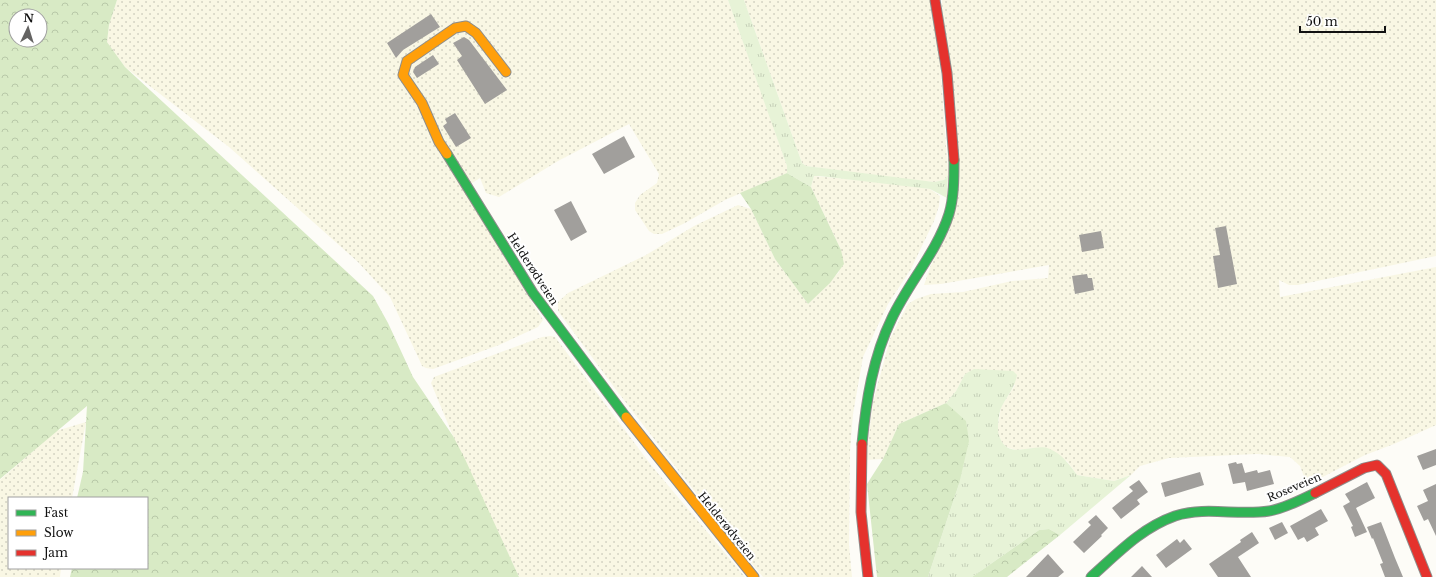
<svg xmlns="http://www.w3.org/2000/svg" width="1436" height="577" font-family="'Libre Baskerville',serif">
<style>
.farmland{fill:url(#farmland-dots)}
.grass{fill:url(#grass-tufts)}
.forest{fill:url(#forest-crowns);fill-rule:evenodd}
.building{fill:#a19f9c}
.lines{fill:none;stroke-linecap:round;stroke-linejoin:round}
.fast-casing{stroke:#8e8d8b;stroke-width:11}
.slow-casing{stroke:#8e8d8b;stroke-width:11}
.jam-casing{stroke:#8e8d8b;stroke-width:11}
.fast{stroke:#30b455;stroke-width:9}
.slow{stroke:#ff9f0a;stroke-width:9}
.jam{stroke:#e5322d;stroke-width:9}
.labels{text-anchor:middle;stroke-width:4;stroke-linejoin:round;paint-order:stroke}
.street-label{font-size:11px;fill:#111;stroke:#fff}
</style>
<defs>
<pattern id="farmland-dots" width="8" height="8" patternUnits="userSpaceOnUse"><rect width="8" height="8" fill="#f9f7e4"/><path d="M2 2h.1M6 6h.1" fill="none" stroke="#d4d3c3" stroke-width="1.8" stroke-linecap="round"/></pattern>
<pattern id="grass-tufts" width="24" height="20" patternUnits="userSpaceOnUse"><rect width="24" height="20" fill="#e7f3d7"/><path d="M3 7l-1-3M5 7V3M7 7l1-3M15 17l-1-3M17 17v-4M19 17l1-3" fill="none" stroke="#c5cfb8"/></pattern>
<pattern id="forest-crowns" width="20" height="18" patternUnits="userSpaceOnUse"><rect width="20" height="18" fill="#d8eac5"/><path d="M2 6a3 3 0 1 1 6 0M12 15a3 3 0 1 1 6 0" fill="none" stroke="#b8c8a8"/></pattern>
</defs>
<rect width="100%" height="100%" fill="#fdfcf7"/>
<path class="farmland" d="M117,0H728L767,108L787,166V173L725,200L685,223L662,234H654L649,231L635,210V203L640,195L657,183L659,174L629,124L558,161L499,197L486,193L480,178L463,189L543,320L538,327L499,345L433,369L426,368L422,366L418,357L390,297L358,262L229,147L125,67L107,42L109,25Z
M744,0H930L940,62L948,175L944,180L934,182L898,179L806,166L802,163Z
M942,0H1436V256L1298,285H1289L1279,280L1280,297L1436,267V425L1394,444L1365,455L1315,481L1305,479L1300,466L1290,457L1257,454L1169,458L1140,466L1131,475L1114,481L1077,475L1067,461L1036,448L1016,450L1006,447L1001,441L997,431L1001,407L1015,385L965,374L956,391L946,403L899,424L883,459L866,460L873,402L890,339L908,304L916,299L931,294L963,292L1012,281L1048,278L1049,265L941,284L924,285L931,265L950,229Z
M814,176L890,183L930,189L940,196L939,206L934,221L911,269L888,304L863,357L853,414L850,451L849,545L852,577H763L733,541L617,391L558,311V302L568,293L646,255L694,226L738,205L751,209L775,259L808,304L839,272L841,250L811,187Z
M551,336L555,337L651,465L745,577H519L453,436L431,383L434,377L542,337Z
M86,422L72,498H9V568H61L60,577H0V480L56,431Z"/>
<path class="grass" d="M728,0H744L802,163L806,166L934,182L944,180L948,175L947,198L930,189L819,176H814L811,187L787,173V166Z
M974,369L1013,371L1017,375C1015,387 1008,395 1002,406C999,411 998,423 998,430C998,433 999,436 1000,438C1009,461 1034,442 1050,449C1062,454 1070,465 1077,475L1114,481L1131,475L1060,535L1049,529L1039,530L972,577H928L959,484L952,410L946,403L956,391L965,374Z"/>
<path class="forest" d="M0,0H117L109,25L107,42L125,67L373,296L388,323L413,377L453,436L465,459L519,577H70L72,568H147V498H77L83,472L87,406L0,479ZM16,16H40V40H16Z
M787,173L811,187L841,250L844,264L830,283L808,304L775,259L751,209L740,193Z
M946,403L966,421L969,441L959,484L928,577H877L867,484L883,459L899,424Z
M1049,529L1060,535L1007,577H972L1039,530Z"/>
<path class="building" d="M431,14L440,27L403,50L396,58L387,43Z
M464,37L469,40L507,90L485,104L457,60L462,56L453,43Z
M433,55L439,64L417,78L413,72L415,67Z
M455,113L471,138L456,147L443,126L447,123L445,119Z
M624,136L635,157L604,174L592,154Z
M571,201L587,232L571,241L554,210Z
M1226,226L1237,284L1218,288L1213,256L1220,255L1215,228Z
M1101,231L1104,248L1082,252L1079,235Z
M1087,274L1088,278H1092L1094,290L1075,294L1072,276Z
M1436,449V465L1423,470L1417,456Z
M1236,462L1237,464L1242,463L1245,473L1257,470L1258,473L1270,470L1274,484L1247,491L1245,482L1233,484L1228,464Z
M1200,472L1204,485L1165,497L1161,483Z
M1139,480L1148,492L1137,500L1140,504L1121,519L1112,508L1133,491L1129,487Z
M1367,482L1375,498L1356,508L1367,532L1355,537L1351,527L1353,526L1343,506L1350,502L1345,494Z
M1436,484V536L1428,519L1424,521L1417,506L1428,501L1423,490Z
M1321,509L1328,521L1315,528L1319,535L1307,542L1304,537L1298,540L1290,526Z
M1096,515L1108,528L1101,535L1102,536L1084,553L1073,542L1091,525L1088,522Z
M1282,522L1288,533L1275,540L1269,528Z
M1381,522L1395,558L1403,577H1385L1380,564L1383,563L1373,538L1372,539L1367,527Z
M1252,532L1259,543L1238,557L1251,577H1218L1209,564L1241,542L1240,540Z
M1177,539L1180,543L1184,539L1192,549L1166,568L1156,555Z
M1048,554L1064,572L1058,577H1026Z
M1142,566L1152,577H1131Z"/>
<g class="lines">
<defs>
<path id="fast" d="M447,154L533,293L626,417
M862,444C866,401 873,357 892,318C909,282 937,252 949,214C954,197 954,178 954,160
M1091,577C1117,554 1141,528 1175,516C1206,506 1238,516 1269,511C1282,509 1303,499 1315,493"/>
<path id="slow" d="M447,154L439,142L422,103L403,75L407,61L455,28L466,26L476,33L506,72
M626,417L754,577"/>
<path id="jam" d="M935,0L947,73L954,160
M862,444L861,512L868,577
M1315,493L1364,468L1377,465L1386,474L1427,577"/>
</defs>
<use href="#fast" class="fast-casing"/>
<use href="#slow" class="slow-casing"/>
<use href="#jam" class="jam-casing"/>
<use href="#fast" class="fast"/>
<use href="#slow" class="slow"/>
<use href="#jam" class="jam"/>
</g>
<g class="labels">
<g class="street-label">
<text transform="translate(533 269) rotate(57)" y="4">Helderødveien</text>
<text transform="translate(1294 487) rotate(-23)" y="4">Roseveien</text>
<text transform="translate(727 526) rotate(51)" y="4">Helderødveien</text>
</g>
</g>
<rect x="8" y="497" width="140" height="72" fill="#ffffff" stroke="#a0a0a0"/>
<rect x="16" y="510" width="20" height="6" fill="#30b455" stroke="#a0a0a0"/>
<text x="44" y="517" font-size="12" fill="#111111">Fast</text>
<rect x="16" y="530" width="20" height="6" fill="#ff9f0a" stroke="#a0a0a0"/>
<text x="44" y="537" font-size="12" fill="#111111">Slow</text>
<rect x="16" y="550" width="20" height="6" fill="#e5322d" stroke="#a0a0a0"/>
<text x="44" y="557" font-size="12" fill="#111111">Jam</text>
<g transform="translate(28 28) rotate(4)"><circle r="19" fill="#ffffff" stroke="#a0a0a0"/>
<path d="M0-3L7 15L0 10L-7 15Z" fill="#646362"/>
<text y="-6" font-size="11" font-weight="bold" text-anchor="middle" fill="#111111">N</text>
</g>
<path d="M1300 26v6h85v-6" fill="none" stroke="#111111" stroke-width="2"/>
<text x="1306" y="26" font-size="12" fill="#111111" stroke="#ffffff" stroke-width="3" paint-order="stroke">50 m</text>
</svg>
